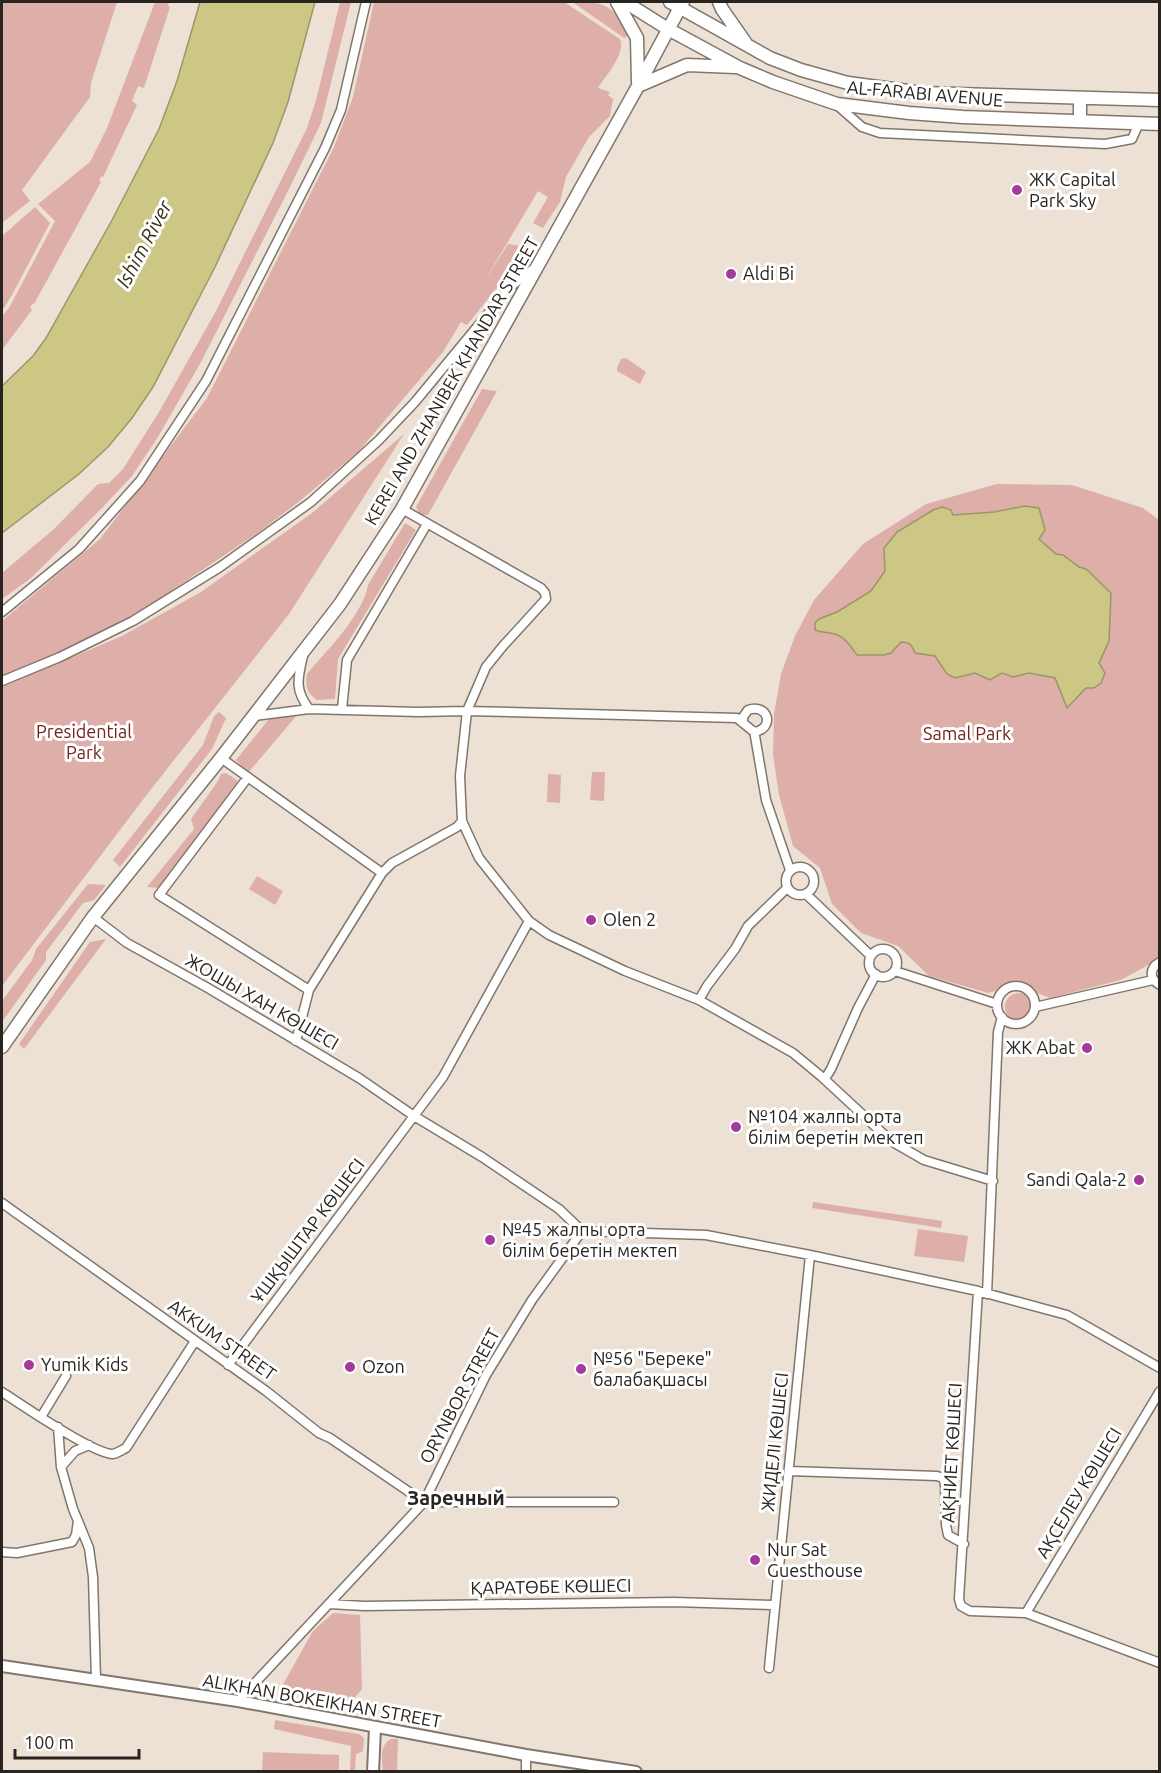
<svg xmlns="http://www.w3.org/2000/svg" width="1161" height="1773" font-family="Ubuntu,sans-serif">
<style>
.green{fill:#ddafa8}
.water{fill:#cdc786;stroke:#9c9667;stroke-width:1.5}
.lines{fill:none;stroke-linecap:round;stroke-linejoin:round}
.minor-casing{stroke:#81766c;stroke-width:11}
.tertiary-casing{stroke:#81766c;stroke-width:14}
.secondary-casing{stroke:#81766c;stroke-width:15}
.minor{stroke:#fff;stroke-width:8}
.tertiary{stroke:#fff;stroke-width:10}
.secondary{stroke:#fff;stroke-width:12}
.poi-dot{fill:#a43a9c;stroke:#fff;stroke-width:2}
.labels{text-anchor:middle;stroke-width:6;stroke-linejoin:round;paint-order:stroke}
.street-label{font-size:18px;fill:#28241f;stroke:#fff}
.poi-label{font-size:18px;fill:#28241f;stroke:#fff;text-anchor:start}
.park-label{font-size:18px;fill:#73221c;stroke:#fff}
.water-label{font-size:20px;font-style:italic;fill:#322f12;stroke:#fff}
.neighbourhood-label{font-size:20px;font-weight:bold;fill:#28241f;stroke:#fff}
</style>
<rect width="100%" height="100%" fill="#ede1d6"/>
<path class="green" d="M2,2H117L91,83L90,97L22,190L30,201L2,223Z
M155,2H169L168,6L170,7L144,88L138,86L132,101L137,105L103,177L102,176L99,180L101,182L34,304L33,303L30,308L32,310L2,350V316L9,308L55,221L38,204L90,162L107,128Z
M340,2H351L321,123L289,189L201,362L158,437L132,476L102,508L31,578L2,599V573L54,529L98,484L109,483L123,469L159,412L216,311L307,128L316,100Z
M374,2H564L620,39C626,54 606,75 598,88L610,92L608,95L613,99L610,116L589,137L566,177L560,202L543,228L533,223L548,197L538,191L484,282L508,244L521,246L526,239L533,243L467,325L461,322L443,352L358,452L301,500L259,532L141,611L40,662L2,678V621L100,539L207,398L334,147L353,97Z
M583,2C610,2 616,13 631,34L624,38L574,3Z
M35,207L50,223L12,295L2,311V236Z
M626,358L646,372L640,384L617,371V368L621,359Z
M482,389L497,391L428,515H420L416,507Z
M404,434L289,614L145,797L2,986V687L122,636L201,592L312,513Z
M997,484L1072,485L1143,508L1159,520V959L1121,980L1050,998L1018,985L988,993L929,976L898,946L861,933L832,904L820,868L793,846L779,795L773,755L774,714L781,674L795,636L814,600L863,544L926,504Z
M405,523L416,530L338,659L335,699L317,700C307,693 305,687 307,674C326,651 363,615 368,585Z
M219,712L226,718L212,749L120,867L113,860L203,745L214,716Z
M297,715L248,773L236,760L269,719Z
M592,772H605L604,801L590,800Z
M226,773L237,780L238,785L159,888L147,887L194,829L191,819L218,781L221,774Z
M548,774L561,775L560,803L547,802Z
M257,876L283,891L275,905L249,889Z
M88,884L106,885L94,900L83,903L46,952V960L2,1022V1001L32,960L36,949Z
M106,939L24,1049L19,1044L90,942Z
M1005 1007a14 14 0 1 1 28 0a14 14 0 1 1-28 0Z
M813,1202L942,1221L941,1228L812,1208Z
M918,1229L968,1236L964,1262L914,1256Z
M333,1613L360,1615L362,1689L343,1712L281,1688L313,1631Z
M275,1720L359,1734L364,1738L363,1751L356,1754L355,1771H350L351,1746L274,1729Z
M391,1739H398L397,1771H383C382,1760 379,1745 391,1739Z
M263,1752L339,1755V1771H262Z"/>
<path class="water" d="M200,2H315L288,102L273,143L215,267L153,387L132,418L108,447L79,474L2,533V386L33,356L46,338L111,222L159,129L177,81Z
M1025,506L1039,508L1045,530L1039,539L1056,554L1063,555L1079,567L1086,569L1111,593L1109,641L1099,663L1105,673L1101,683L1094,688H1086L1067,708L1055,678L1029,673L1013,677L1002,673L990,680L975,673L955,678L947,674L935,656L915,653C912,645 910,642 901,642L891,653L884,655H857C852,648 845,637 835,634C828,632 822,633 815,630V623L819,619L837,612L871,591L885,571L884,548L897,532L933,510L942,507L951,510L953,515L994,512Z"/>
<g class="lines">
<defs>
<path id="minor" d="M837,105L862,127L880,133L1105,144L1132,139L1139,123
M402,509L541,588L545,593L546,599L503,646L486,667L467,711L737,718L754,732L755,736L766,800L790,870
M2,612L79,549L140,481L206,381L325,148L341,110L366,2
M303,656C298,678 294,689 309,709
M2,681L60,657L133,621L220,567L311,502L379,440L415,402L510,287L532,270
M342,709L347,660L427,524
M254,716L309,709L418,712L467,711L460,776L462,821L479,858L529,921L549,935L625,971L699,1000L793,1053L822,1077L891,1141L924,1160L993,1181
M743,723V717L748,710C769,703 775,729 754,732
M221,758L382,873L309,990L159,895L248,777
M786 881a14 14 0 1 1 28 0a14 14 0 1 1-28 0Z
M382,873L392,863L457,827L462,821
M806,894L871,956
M93,917L127,943L208,988L359,1078L414,1116L482,1157L559,1209L582,1231
M869 963a14 14 0 1 1 28 0a14 14 0 1 1-28 0Z
M1160,962C1149,968 1149,979 1160,985
M895,971L997,1004
M997 1005a19 19 0 1 1 38 0a19 19 0 1 1-38 0Z
M699,1000L707,986L735,949L748,926L787,888
M1035,1007L1153,980
M296,1041L309,990
M822,1077H826L831,1069L858,1008L876,974
M2,1203L266,1391L319,1433L330,1438L424,1502H614
M582,1231L706,1235L810,1255L978,1291L1067,1315L1160,1368
M978,1291L959,1599L961,1606L970,1611L1026,1613L1160,1663
M987,1294L998,1032L1002,1017
M228,1365L443,1077L529,921
M2,1392C20,1404 95,1455 113,1454C117,1453 122,1450 126,1448L195,1341
M41,1417L66,1376
M61,1467L75,1451L89,1445
M789,1471L937,1476L943,1478L945,1484L946,1525L948,1535L964,1544
M78,1521L89,1548L93,1577L96,1680
M2,1552L17,1553L72,1542L76,1535L78,1521L73,1509L61,1467L58,1427
M329,1604L364,1606L674,1602L774,1605
M1026,1613L1160,1391
M769,1668L810,1255
M238,1701L424,1502L486,1375L532,1300L582,1231
M526,1772V1755"/>
<path id="tertiary" d="M2,1666L238,1701L526,1755L636,1772
M373,1772L375,1728"/>
<path id="secondary" d="M617,2L637,38L638,82
M625,2L668,29L740,68L773,82L837,104L909,113L963,117L1160,124
M670,2L770,58L801,70L848,83L923,93L1160,100
M719,2L722,9L745,42
M638,86L687,65L735,67
M1080,121V98
M2,1047L93,917L221,758L340,604L402,509L638,86L683,2"/>
</defs>
<use href="#minor" class="minor-casing"/>
<use href="#tertiary" class="tertiary-casing"/>
<use href="#secondary" class="secondary-casing"/>
<use href="#minor" class="minor"/>
<use href="#tertiary" class="tertiary"/>
<use href="#secondary" class="secondary"/>
</g>
<g class="poi-dot">
<circle cx="1017" cy="190" r="6"/>
<circle cx="731" cy="274" r="6"/>
<circle cx="591" cy="920" r="6"/>
<circle cx="1087" cy="1048" r="6"/>
<circle cx="736" cy="1127" r="6"/>
<circle cx="1139" cy="1180" r="6"/>
<circle cx="490" cy="1240" r="6"/>
<circle cx="29" cy="1365" r="6"/>
<circle cx="350" cy="1367" r="6"/>
<circle cx="581" cy="1369" r="6"/>
<circle cx="755" cy="1560" r="6"/>
</g>
<g class="labels">
<g class="street-label">
<text transform="translate(925 94) rotate(5)" y="6">AL-FARABI AVENUE</text>
<text transform="translate(452 381) rotate(-60)" y="6">KEREI AND ZHANIBEK KHANDAR STREET</text>
<text transform="translate(262 1002) rotate(30)" y="6">ЖОШЫ ХАН КӨШЕСІ</text>
<text transform="translate(308 1231) rotate(-53)" y="6">ҰШҚЫШТАР КӨШЕСІ</text>
<text transform="translate(222 1340) rotate(35)" y="6">AKKUM STREET</text>
<text transform="translate(460 1396) rotate(-62)" y="6">ORYNBOR STREET</text>
<text transform="translate(775 1442) rotate(-84)" y="6">ЖИДЕЛІ КӨШЕСІ</text>
<text transform="translate(952 1453) rotate(-87)" y="6">АҚНИЕТ КӨШЕСІ</text>
<text transform="translate(1079 1493) rotate(-59)" y="6">АҚСЕЛЕУ КӨШЕСІ</text>
<text transform="translate(551 1587) rotate(-1)" y="6">ҚАРАТӨБЕ КӨШЕСІ</text>
<text transform="translate(322 1701) rotate(10)" y="6">ALIKHAN BOKEIKHAN STREET</text>
</g>
<g class="poi-label">
<text x="1029" y="186">ЖК Capital<tspan x="1029" dy="21">Park Sky</tspan></text>
<text x="743" y="280">Aldi Bi</text>
<text x="603" y="926">Olen 2</text>
<text x="1075" y="1054" text-anchor="end">ЖК Abat</text>
<text x="748" y="1123">№104 жалпы орта<tspan x="748" dy="21">білім беретін мектеп</tspan></text>
<text x="1127" y="1186" text-anchor="end">Sandi Qala-2</text>
<text x="502" y="1236">№45 жалпы орта<tspan x="502" dy="21">білім беретін мектеп</tspan></text>
<text x="593" y="1365">№56 "Береке"<tspan x="593" dy="21">балабақшасы</tspan></text>
<text x="41" y="1371">Yumik Kids</text>
<text x="362" y="1373">Ozon</text>
<text x="767" y="1556">Nur Sat<tspan x="767" dy="21">Guesthouse</tspan></text>
</g>
<g class="park-label">
<text x="84" y="738">Presidential<tspan x="84" dy="21">Park</tspan></text>
<text x="967" y="740">Samal Park</text>
</g>
<g class="water-label">
<text transform="translate(144 244) rotate(-62)" y="7">Ishim River</text>
</g>
<g class="neighbourhood-label">
<text x="456" y="1505">Заречный</text>
</g>
</g>
<rect width="1161" height="1773" fill="none" stroke="#28241f" stroke-width="6"/>
<path d="M15 1749v9h124v-9" fill="none" stroke="#28241f" stroke-width="3"/>
<text x="24" y="1749" font-size="18" fill="#28241f" stroke="#ffffff" stroke-width="4.5" paint-order="stroke">100 m</text>
</svg>
